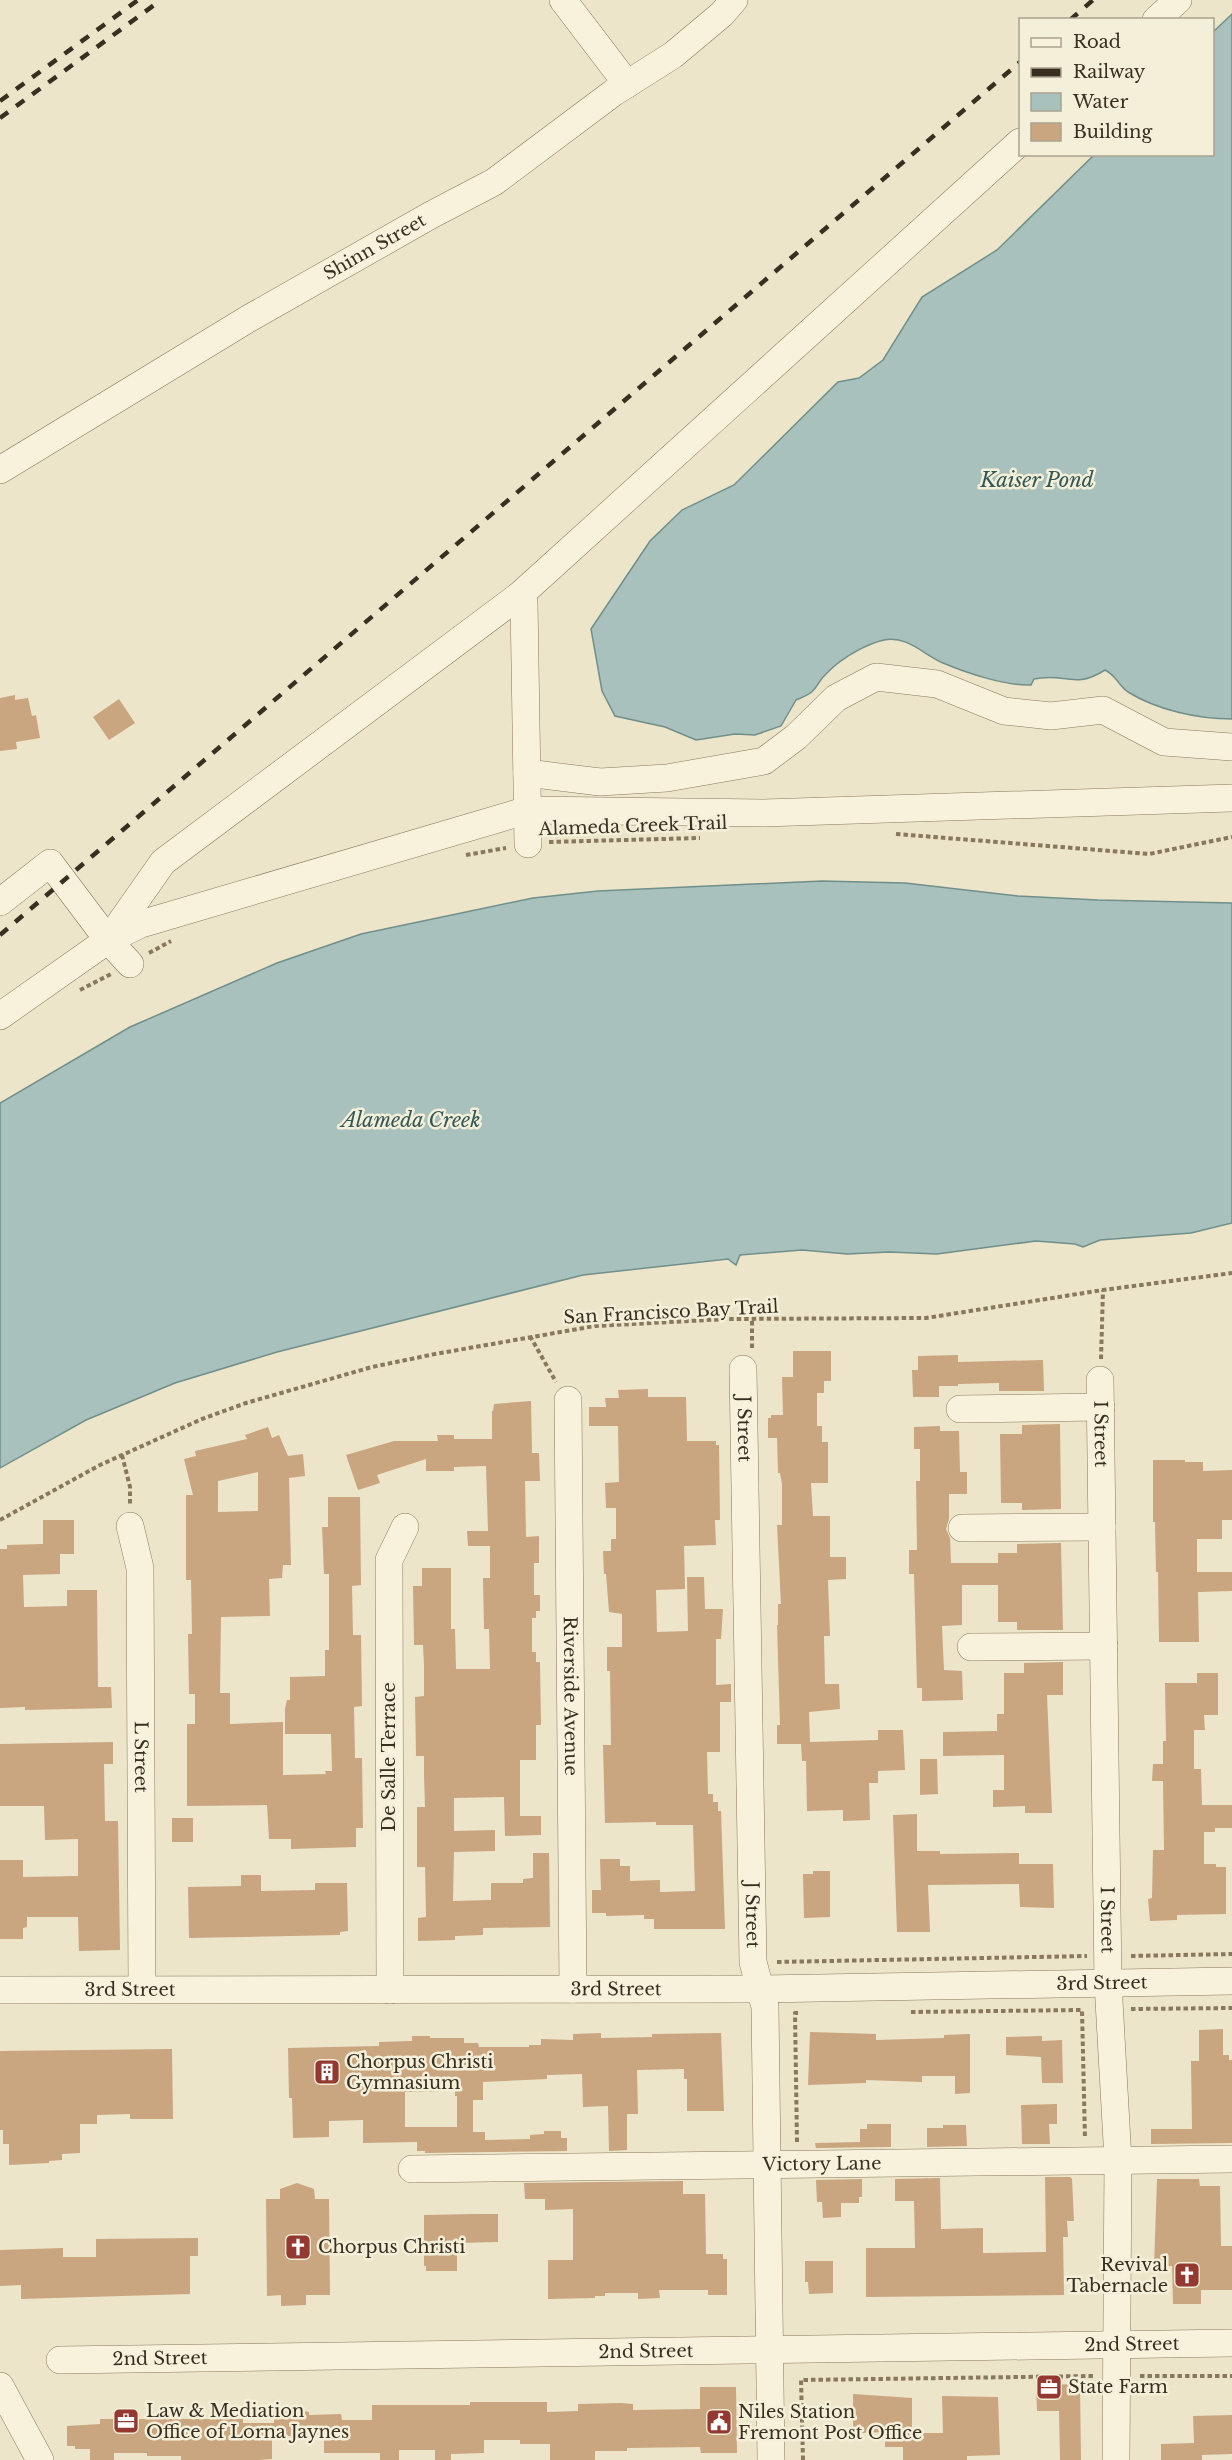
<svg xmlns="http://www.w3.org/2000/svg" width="1232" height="2460" font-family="'Libre Baskerville',serif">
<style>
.water{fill:#a9c1bc;stroke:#708f8a;stroke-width:1.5}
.building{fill:#c9a580;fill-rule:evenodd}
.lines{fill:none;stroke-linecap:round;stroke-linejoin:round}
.minor-casing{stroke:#88785e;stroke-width:28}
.path{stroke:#88785e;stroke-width:4;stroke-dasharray:4.5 3;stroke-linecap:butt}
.minor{stroke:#f8f2dc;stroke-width:27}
.rail{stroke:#392f21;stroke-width:4.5;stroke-dasharray:10 10;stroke-linecap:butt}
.labels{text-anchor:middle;stroke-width:5;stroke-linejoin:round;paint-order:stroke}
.street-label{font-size:18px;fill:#392f21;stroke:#f4efd8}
.poi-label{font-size:18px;fill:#392f21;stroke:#f4efd8;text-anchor:start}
.water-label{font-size:20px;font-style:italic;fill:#315758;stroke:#f4efd8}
</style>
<rect width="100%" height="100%" fill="#ede5c9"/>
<path class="water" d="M1232,14V719C1198,719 1157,710 1128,692C1118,685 1117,676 1105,670C1074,690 1064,672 1034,679L1031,685C1005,686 967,673 943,663C924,655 907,635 884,640C866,644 842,658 829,671C812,686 822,690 796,700L781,726L755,735L735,734L696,740L665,727L615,716L602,691L591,629L650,541L682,510L734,485L838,382L859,378L883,360L922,297L997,250L1094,155L1212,154L1213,32Z
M822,881L905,883L1018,896L1098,900L1232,903V1223L1191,1233L1100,1240L1083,1247L1075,1244L1036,1241L937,1254L889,1252L847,1254L802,1250L740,1255L736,1265L728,1259L583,1275L277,1352L175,1383L86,1420L0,1468V1103L130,1027L277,963L361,934L533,898L598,891Z"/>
<path class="building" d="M15,695V700L28,698L32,716L36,715L40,738L16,742L17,749L0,751V698Z
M119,699L135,723L109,740L93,717Z
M793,1351H831V1381H824V1393H817V1426H822V1442H828V1483H811L813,1516H830V1557H846V1579L828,1580L830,1636H824L825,1684H839L840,1709L809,1712L810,1742L878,1740V1730H903L905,1770L878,1771V1783H869L870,1820L843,1821V1810L807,1811L806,1761H802L801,1744H777V1725H780L777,1625H778V1604H781L777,1525H782V1484L780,1473H778L777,1438H768V1418H771V1415H783L782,1377H793Z
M958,1355V1362L1043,1360L1044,1391H999V1383L958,1384V1386H939V1397H913L912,1370H918V1356Z
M648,1389V1397H686L687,1441H716V1445H719L720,1520H715L716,1545L684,1546L685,1589L656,1590L657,1632L688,1631L687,1577H704L705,1609H723L721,1639H716V1685L731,1684V1702H720V1752H707L708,1794H713V1802H718V1811H721L725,1929H654V1919H644V1915L606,1916V1913H592V1890H601L600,1859H620V1866H630V1881L660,1880V1892L695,1891L693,1825H656V1822L605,1823L603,1745H611L610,1671H607V1647H622V1614L609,1612L606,1574H604L603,1551H611V1539H616V1508H606L605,1483L619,1482L618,1426H589V1407H606L605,1398H619L618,1390Z
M531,1401L532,1453H539L540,1481H525L526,1537L539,1536V1563H534V1595H540V1611H536V1618H532V1652H536V1662H540L541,1725H536V1760H520V1816H541V1835L505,1836L504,1797L454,1798V1831L495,1830V1851L454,1852L453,1901L491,1900V1883H523V1879L533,1878V1853H549L550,1927L483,1928V1935L455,1936V1940L418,1941V1918L426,1917L425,1867H417V1807H425L424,1775V1756H416L415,1697L424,1696V1665L423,1645H414L413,1586H422V1568H451V1629H455L456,1669H490L489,1629H484L483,1578H490V1546H468L467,1531H488L486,1466L454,1467V1471H426V1459L377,1475L380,1483L358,1490L346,1455L394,1441H438L437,1435H454V1439H492V1411H493L494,1404Z
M1060,1424L1061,1509L1022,1510V1503H1001L1000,1434H1022V1425Z
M940,1426V1431H959L960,1472H967V1494H949V1519L946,1529L950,1538L951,1563H998V1553H1017V1544L1061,1543L1063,1630H1017V1622H998V1585H962V1625L942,1626L944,1670L962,1671L963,1700L922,1701V1688H917L914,1574H909V1550H917L916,1481H920V1449H914V1427Z
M268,1427L272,1438L279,1435L288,1456L303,1454L305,1476L289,1478L291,1565H283L282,1578L269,1579L270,1616L221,1617L220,1693H230V1724L283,1722V1775L326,1774L325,1771H332L331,1734H285V1709L287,1700H290V1677L325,1676V1650H329V1574H324L322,1527H328V1497H360L361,1585L352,1586L353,1635H361L362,1706L354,1707L355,1758H362L363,1828H356V1847L291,1849V1839H269L267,1805L187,1806V1724H195V1694H189L188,1634H192L191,1580H186V1495H193L184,1459L196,1456L195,1451L247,1439L245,1435ZM258,1472V1511L218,1512V1481Z
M1153,1460H1185V1462H1203V1471L1232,1470V1520H1222V1539H1197V1572H1232V1591L1198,1592L1199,1642H1159L1158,1572H1156L1155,1522H1153Z
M43,1520H74V1554H60V1574L23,1575L24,1607L67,1606V1590H97L98,1687H111L112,1708L25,1710V1707L0,1708V1549H7V1545L43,1544Z
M1063,1662V1695H1047L1052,1813H1025V1806L993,1807V1790H1004V1755L943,1756V1732L997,1731V1714H1004V1673H1024V1663Z
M1197,1673H1218V1715H1204L1205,1730H1194V1769H1201L1202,1805H1232V1828H1215V1832H1204V1864H1216V1867H1226V1914L1177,1915V1920L1150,1921L1148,1899L1152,1898L1153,1850H1164L1163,1781H1152L1153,1764H1163V1741H1166L1165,1683H1197Z
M113,1742V1764H104L105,1821H118L120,1950L79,1951L78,1917H27V1927L23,1928V1939H0V1860H23V1877L78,1876V1839L45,1840L44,1806H0V1744Z
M920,1759H937L938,1794L920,1795Z
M917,1814V1851H940V1854L1019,1853V1864H1053L1054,1908L1020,1907L1019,1884L928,1885L930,1932H897L893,1815Z
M172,1818H193V1842H172Z
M813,1871H830V1917L804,1918L803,1874H813Z
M241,1875H261V1891L315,1890V1883H347L348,1931L340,1932V1935L189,1938L188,1887L241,1886Z
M1223,2029V2055H1229V2060H1232V2143L1151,2144V2129H1192L1191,2061H1199V2030Z
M810,2032L876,2034V2040L944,2038V2035L970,2034V2093L955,2094V2076H922V2082L866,2080V2083L808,2085Z
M601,2033V2038L652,2037V2034L721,2033L724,2111H687V2079H684V2069L637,2070L638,2114H627V2150L609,2151L608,2106L583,2107L582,2074L547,2075V2079L483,2082V2100H473V2132H485V2140L530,2139V2135L544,2134V2131H561V2138H567V2151L425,2153V2151H417V2142L363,2143V2120L329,2121V2137L293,2138L292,2098H289L288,2048L379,2046V2042L412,2041V2036H430V2038H464V2043H478L479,2047H529V2045H541V2039L573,2040V2034ZM455,2091V2096H457V2127H405V2092Z
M1042,2036V2041L1062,2040L1063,2083H1042L1041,2057L1006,2055V2037Z
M172,2049L173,2119H130V2114L97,2115V2124H80V2153L62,2154V2160L49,2161V2163L9,2165V2144H3V2130H0V2051Z
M1057,2104V2124H1049L1050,2144H1022L1021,2105Z
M867,2124H891V2147L816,2148L815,2143L860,2142V2129H867Z
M943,2125H966L967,2146L927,2147V2128H943Z
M1045,2177H1070L1072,2179L1074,2221H1067L1068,2237H1063L1064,2295L866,2297V2248H915L914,2201H895V2179L940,2178L941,2229L983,2228V2253L1046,2252Z
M862,2179V2197H859V2203H841V2217L823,2218L822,2202H817L816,2180Z
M1157,2179H1199L1200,2186H1220L1221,2246H1232V2290H1201V2304H1173L1172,2266L1154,2267Z
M683,2181V2194H705L706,2254H723V2259H727V2295H708V2290H659L660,2298L638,2299V2293H605V2296H595V2298L548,2299V2260H573V2209L545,2210V2199H525L524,2183Z
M297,2183L314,2189L315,2199H329L330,2295H306V2305L281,2306V2295L267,2296L266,2199H280V2189Z
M475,2214H498V2242L457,2243V2271H426V2266H424V2215Z
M198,2238V2256H190V2294L21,2299V2285L0,2286V2250L63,2248V2257H96V2239Z
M805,2261H833V2293L809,2294L808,2282H805Z
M1080,2384L1081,2460H1060L1059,2411H1037L1036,2385Z
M700,2387H736L737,2453H701L700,2447L627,2448V2451H595V2460H550V2444H520V2440H484V2453L451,2454V2460H435V2450H399V2460H380V2453H324V2435L287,2436V2439H272V2459L258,2460H181V2456H147V2453H114V2460H90V2449H75V2446H67V2426L100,2424V2419H243V2423H274V2411H304L309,2412V2415L341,2414L342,2420H372V2405H470V2402H547V2412L578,2411V2404L621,2403L633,2404V2410L700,2409Z
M853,2394L912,2398V2433H943L942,2396L998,2397L1000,2455L967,2456V2460H903V2447H885V2432L859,2433V2427H853Z
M1232,2415V2454L1202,2455V2460H1161V2444L1194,2443L1193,2416Z"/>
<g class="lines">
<defs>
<g id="minor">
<path d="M563,0L627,84"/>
<path d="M1156,20L1178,0"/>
<path id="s1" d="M0,470L248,319L431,215L494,182L613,93L673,55L722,14L734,0"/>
<path d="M520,595L524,602L528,844"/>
<path d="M527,773L600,782L667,778L764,761L796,737L836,698L876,677L937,684L1004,711L1051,716L1103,710L1164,742L1232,747"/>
<path d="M0,902L50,863L108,940L130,964"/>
<path d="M109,939L163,862L520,595L1020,142"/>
<path d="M0,1016L108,940L141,924L528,810L764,813L1232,798"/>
<path id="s2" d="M743,1369L753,1962L765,2007L771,2460"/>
<path id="s3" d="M1100,1380L1108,1983L1118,2160L1116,2460"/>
<path id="s4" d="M568,1400L573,1989"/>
<path d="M960,1409L1101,1407"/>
<path id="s5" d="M130,1526L140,1568L142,1989"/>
<path d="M962,1528L1102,1527"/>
<path d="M971,1647L1104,1646"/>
<path id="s6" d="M0,1990L759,1989L1232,1981"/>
<path d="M390,1990L389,1560L405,1527"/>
<path id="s7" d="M412,2169L1232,2159"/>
<path id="s8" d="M60,2360L1232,2343"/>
<path d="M0,2386L40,2460"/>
</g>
</defs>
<use href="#minor" class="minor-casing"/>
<path class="path" d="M896,834L1149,854L1232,837
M549,842L700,838
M466,855L506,848
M149,953L171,941
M80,990L111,974
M530,1336L556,1382
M752,1348V1319
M1101,1359L1103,1290
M122,1455L130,1487V1505
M0,1520L100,1465L202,1419L246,1403L372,1367L435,1354L595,1326L727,1319L926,1318L1103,1290L1232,1273
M1131,1956L1232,1954
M777,1962L1087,1956
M1131,2009L1232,2008
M911,2012L1082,2010L1085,2139
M797,2142L795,2013H799
M1140,2376H1232
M803,2460L801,2380L1093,2376"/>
<use href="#minor" class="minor"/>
<path class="rail" d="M1070,20L1093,0
M0,101L138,0
M0,118L161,0
M0,935L1020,62"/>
</g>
<defs>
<symbol id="building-square" viewBox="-11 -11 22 22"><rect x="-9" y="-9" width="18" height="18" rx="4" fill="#943931" stroke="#f4efd8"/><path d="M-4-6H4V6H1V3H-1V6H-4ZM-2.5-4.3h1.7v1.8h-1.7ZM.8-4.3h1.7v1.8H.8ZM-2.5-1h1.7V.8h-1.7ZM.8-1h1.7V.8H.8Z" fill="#fff"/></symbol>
<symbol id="church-square" viewBox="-11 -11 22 22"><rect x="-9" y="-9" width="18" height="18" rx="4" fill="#943931" stroke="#f4efd8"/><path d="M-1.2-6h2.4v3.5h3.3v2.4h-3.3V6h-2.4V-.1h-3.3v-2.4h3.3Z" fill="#fff"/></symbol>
<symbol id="office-square" viewBox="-11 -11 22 22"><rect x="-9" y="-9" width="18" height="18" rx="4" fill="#943931" stroke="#f4efd8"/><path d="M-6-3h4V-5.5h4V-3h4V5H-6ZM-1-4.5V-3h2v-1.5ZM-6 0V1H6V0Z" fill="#fff"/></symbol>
<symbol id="civic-square" viewBox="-11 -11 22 22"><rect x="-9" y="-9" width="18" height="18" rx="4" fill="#943931" stroke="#f4efd8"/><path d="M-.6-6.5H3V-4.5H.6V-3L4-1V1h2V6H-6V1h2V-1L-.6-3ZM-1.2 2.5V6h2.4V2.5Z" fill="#fff"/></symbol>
</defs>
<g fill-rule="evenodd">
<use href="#building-square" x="312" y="2057" width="30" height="30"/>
<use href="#church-square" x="283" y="2232" width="30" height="30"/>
<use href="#church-square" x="1172" y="2260" width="30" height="30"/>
<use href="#office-square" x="1034" y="2372" width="30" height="30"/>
<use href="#office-square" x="111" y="2406" width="30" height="30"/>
<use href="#civic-square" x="704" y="2407" width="30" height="30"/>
</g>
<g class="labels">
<g class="street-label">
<text dy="6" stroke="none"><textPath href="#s1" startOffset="436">Shinn Street</textPath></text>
<text transform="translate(633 826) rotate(-2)" y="6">Alameda Creek Trail</text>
<text transform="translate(671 1312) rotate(-3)" y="6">San Francisco Bay Trail</text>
<text dy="6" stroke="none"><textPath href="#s2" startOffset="60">J Street</textPath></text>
<text dy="6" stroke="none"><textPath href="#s3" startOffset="54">I Street</textPath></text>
<text dy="6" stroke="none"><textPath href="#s4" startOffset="296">Riverside Avenue</textPath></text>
<text dy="6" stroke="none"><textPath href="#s5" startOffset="232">L Street</textPath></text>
<text transform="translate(389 1757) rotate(-90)" y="6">De Salle Terrace</text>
<text dy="6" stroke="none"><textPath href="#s2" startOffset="546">J Street</textPath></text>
<text dy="6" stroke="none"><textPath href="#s3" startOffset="540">I Street</textPath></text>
<text dy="6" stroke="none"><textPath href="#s6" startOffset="1102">3rd Street</textPath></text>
<text dy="6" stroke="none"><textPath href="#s6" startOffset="616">3rd Street</textPath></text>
<text dy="6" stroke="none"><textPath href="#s6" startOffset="130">3rd Street</textPath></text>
<text dy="6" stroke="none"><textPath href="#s7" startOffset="410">Victory Lane</textPath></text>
<text dy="6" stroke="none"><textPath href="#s8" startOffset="1072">2nd Street</textPath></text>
<text dy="6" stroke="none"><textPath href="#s8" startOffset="586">2nd Street</textPath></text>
<text dy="6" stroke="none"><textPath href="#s8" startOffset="100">2nd Street</textPath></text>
</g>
<g class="poi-label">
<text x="346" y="2068">Chorpus Christi<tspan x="346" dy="21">Gymnasium</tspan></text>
<text x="318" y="2253">Chorpus Christi</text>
<text x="1168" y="2271" text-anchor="end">Revival<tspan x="1168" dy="21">Tabernacle</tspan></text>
<text x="1068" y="2393">State Farm</text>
<text x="146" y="2417">Law &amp; Mediation<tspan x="146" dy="21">Office of Lorna Jaynes</tspan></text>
<text x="738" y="2418">Niles Station<tspan x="738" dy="21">Fremont Post Office</tspan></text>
</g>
<g class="water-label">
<text x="1037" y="487">Kaiser Pond</text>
<text x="411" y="1127">Alameda Creek</text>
</g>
</g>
<rect x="1019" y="18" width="195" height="138" fill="#f4efd8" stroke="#a9a28f" stroke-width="1.5"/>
<rect x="1031" y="38" width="30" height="9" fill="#f8f2dc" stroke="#a9a28f" stroke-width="1.5"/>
<text x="1073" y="48" font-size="18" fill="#392f21">Road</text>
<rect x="1031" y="68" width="30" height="9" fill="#392f21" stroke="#a9a28f" stroke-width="1.5"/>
<text x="1073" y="78" font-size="18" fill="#392f21">Railway</text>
<rect x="1031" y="93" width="30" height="18" fill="#a9c1bc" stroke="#a9a28f" stroke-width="1.5"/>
<text x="1073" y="108" font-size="18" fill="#392f21">Water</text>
<rect x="1031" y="123" width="30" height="18" fill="#c9a580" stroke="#a9a28f" stroke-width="1.5"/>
<text x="1073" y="138" font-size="18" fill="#392f21">Building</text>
</svg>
